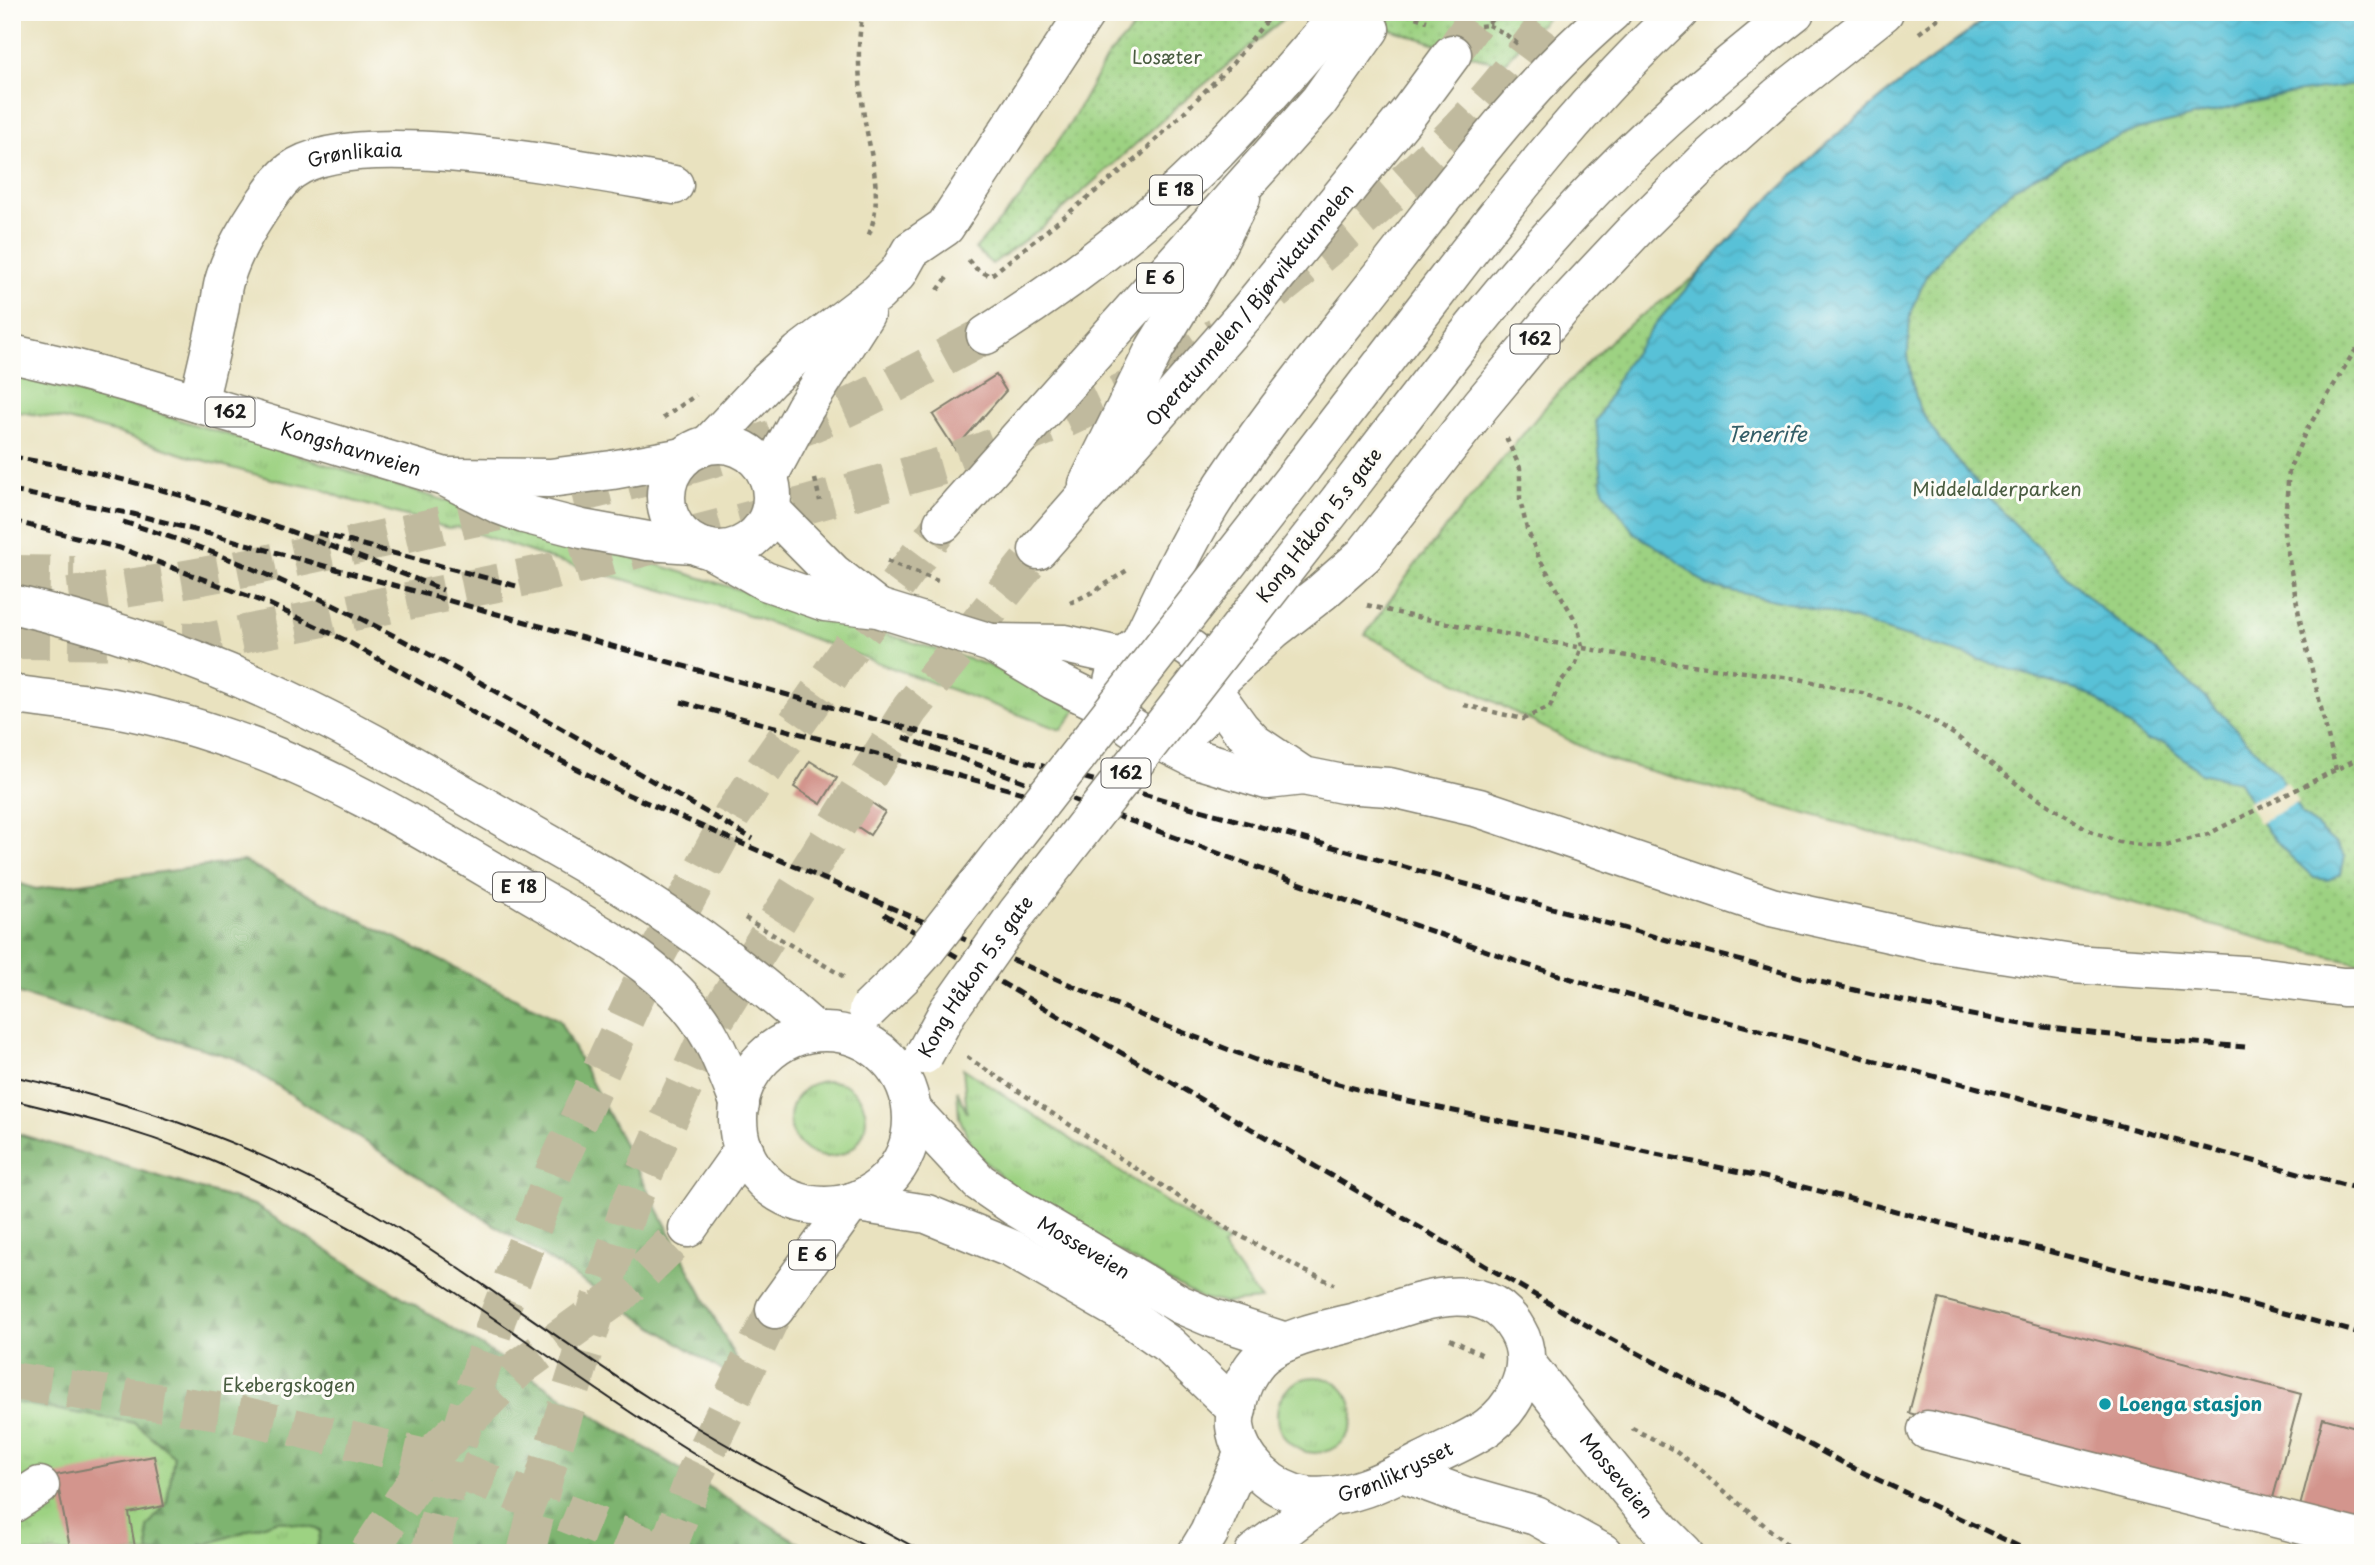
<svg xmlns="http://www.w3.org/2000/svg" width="2375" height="1565" font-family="'Playpen Sans',sans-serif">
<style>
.grass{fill:url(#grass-tufts);stroke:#5c774f;stroke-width:2}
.forest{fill:url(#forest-firs);stroke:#4d6846;stroke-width:2}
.park{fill:url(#park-dots);stroke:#5c774f;stroke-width:2}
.water{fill:url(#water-waves);stroke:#3a6e7a;stroke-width:2}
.pier{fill:#e9e2bf}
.building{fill:#d3958d}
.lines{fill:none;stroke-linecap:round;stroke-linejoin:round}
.major-tunnel{stroke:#c0ba9e;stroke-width:38;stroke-dasharray:38 19;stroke-linecap:butt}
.highway-tunnel{stroke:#c0ba9e;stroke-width:38;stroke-dasharray:38 19;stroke-linecap:butt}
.minor-casing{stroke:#827f6e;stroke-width:41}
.major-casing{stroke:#827f6e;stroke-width:41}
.highway-casing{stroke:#827f6e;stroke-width:41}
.path{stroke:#827f6e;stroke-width:4.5;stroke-dasharray:5 5;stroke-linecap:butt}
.minor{stroke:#fff;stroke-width:38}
.major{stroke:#fff;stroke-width:38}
.highway{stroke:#fff;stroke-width:38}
.tram{stroke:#1c1c1c;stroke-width:2}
.rail{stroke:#1c1c1c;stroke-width:5;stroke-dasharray:10 5;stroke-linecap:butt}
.major-bridge-casing{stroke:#827f6e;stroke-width:41;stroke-linecap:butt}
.highway-bridge-casing{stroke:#827f6e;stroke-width:41;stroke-linecap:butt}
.major-bridge{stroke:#fff;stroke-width:38}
.highway-bridge{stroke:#fff;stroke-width:38}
.culture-dot{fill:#0f9aa8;stroke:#fdfcf7;stroke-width:2.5}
.labels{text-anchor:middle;stroke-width:6;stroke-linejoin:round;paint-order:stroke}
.shield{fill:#fdfcf7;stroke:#605f5e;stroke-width:2}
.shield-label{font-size:18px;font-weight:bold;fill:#1c1c1c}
.park-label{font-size:19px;fill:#495c40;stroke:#fdfcf7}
.street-label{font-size:19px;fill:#1c1c1c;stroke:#fdfcf7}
.culture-label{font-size:19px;font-weight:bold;fill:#0d838f;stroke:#fdfcf7;text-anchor:start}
.water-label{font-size:21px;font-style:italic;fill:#345e67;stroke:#fdfcf7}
</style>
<defs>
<pattern id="grass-tufts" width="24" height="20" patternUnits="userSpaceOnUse" patternTransform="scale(1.75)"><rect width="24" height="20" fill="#9dd282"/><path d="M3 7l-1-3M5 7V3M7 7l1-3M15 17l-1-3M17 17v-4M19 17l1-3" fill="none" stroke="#87b470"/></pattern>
<pattern id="forest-firs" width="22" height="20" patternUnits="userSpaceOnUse" patternTransform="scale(1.75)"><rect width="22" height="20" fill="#7eb470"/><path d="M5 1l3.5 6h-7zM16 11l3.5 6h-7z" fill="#66925b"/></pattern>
<pattern id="park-dots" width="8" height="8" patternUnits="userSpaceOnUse" patternTransform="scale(1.75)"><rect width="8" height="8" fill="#9dd282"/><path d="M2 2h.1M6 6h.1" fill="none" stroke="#87b470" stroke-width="1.8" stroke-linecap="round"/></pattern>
<pattern id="water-waves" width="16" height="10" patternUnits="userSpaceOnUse" patternTransform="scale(1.75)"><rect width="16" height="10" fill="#59c1d7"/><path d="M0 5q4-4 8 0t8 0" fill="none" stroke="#4da5b8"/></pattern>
</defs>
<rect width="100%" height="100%" fill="#fdfcf7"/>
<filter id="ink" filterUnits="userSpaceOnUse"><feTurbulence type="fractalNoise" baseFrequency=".0143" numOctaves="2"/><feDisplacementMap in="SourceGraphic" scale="14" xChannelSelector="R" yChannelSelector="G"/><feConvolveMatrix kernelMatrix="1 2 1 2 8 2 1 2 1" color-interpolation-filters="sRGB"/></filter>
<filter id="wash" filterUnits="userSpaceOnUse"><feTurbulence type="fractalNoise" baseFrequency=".00686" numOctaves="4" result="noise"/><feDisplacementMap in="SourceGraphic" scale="28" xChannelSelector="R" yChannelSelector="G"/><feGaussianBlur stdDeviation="1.57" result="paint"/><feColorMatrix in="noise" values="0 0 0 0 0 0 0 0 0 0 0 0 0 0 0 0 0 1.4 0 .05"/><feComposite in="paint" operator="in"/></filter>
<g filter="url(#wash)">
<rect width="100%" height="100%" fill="#e9e2bf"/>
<path class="grass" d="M12,375L150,411L988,665L1029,683L1077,709L1061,730L737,611L551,559L458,527L448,528L343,498L322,489L276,480L188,456L118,433L63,419L12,411Z
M963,1068L1228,1243L1222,1247L1261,1300L1225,1303L1200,1298L1026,1199L975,1153L959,1117L957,1090L967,1113Z
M790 1119a38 38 0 1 1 76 0a38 38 0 1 1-76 0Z
M1277 1415a38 38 0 1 1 76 0a38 38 0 1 1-76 0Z
M12,1402L135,1423L174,1456L167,1502L147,1527L149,1553H12Z
M278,1520L321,1530L316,1553H181Z"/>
<path class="forest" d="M243,861L559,1020L752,1390L234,1058L12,992V881L36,889Z
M12,1132L254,1205L815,1553H316L321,1530L278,1520L181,1553H149L147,1527L167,1502L174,1456L135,1423L12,1402Z"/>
<path class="park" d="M1148,12H1292L1178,106L1043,227L992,264L975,249L1020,198L1071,122L1107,57Z
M1337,12H1552L1502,65Z
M1995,12H2363V963L2317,954L2097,894L1603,758L1365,635L1415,565L1552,399L1618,333L1696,276L1744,223L1833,138L1895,87Z"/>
<path class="water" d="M1995,12H2363V83L2288,94L2138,130L2086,149L2017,186L1956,239L1926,276L1910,316L1908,354L1911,378L1919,408L1940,440L1992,501L2092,601L2155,651L2206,698L2279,774L2301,813L2337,845L2345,856L2341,874L2328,880L2314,878L2289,855L2268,832L2239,782L2201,773L2165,743L2146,740L2091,695L1822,610L1708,586L1667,553L1635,534L1603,490L1596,421L1624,367L1657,322L1744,223L1833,138L1895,87Z"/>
<path class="pier" d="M2287,782L2298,802L2259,823L2247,803Z"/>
<g id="blocks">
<path class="building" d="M996,375L1006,391L955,449L933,415Z
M810,761L837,778L821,804L794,787Z
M859,794L885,812L870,835L843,817Z
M1939,1299L2301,1394L2270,1509L1909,1413Z
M2323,1418L2363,1429V1532L2298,1514Z
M154,1456L164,1506L129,1513L136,1553H71L56,1475Z"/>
</g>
</g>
<g filter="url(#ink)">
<use href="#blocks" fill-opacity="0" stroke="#827f6e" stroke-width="2"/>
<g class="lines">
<path class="major-tunnel" d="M12,1381L233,1413L430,1459L665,1553"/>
<path class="highway-tunnel" d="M1452,54L1481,12
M1274,292C1349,231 1425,170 1489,97C1513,70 1534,40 1556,12
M12,574L74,575
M12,602C162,589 309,556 455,522C564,497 672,475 777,437C850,411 918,371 986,335
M12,640L210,641L551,572L799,507L952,463L1061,421L1167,371L1219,335
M368,1553L436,1451L520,1367L617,1297L688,1228
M430,1553L457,1445L497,1319L554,1172L642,982L732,815L846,653L943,523
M526,1553L545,1475L628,1209L713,1023L910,709L1038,550
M666,1553L697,1470L775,1309"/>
<defs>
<g id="minor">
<path id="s1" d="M198,403C205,374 212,345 218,315C221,303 221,290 225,278C233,251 248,227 264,203C272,192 280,179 291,171C356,122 593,172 674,185"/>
<path d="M709,444L769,380L799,353L878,293L898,273L911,250L945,227L1086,12"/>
<path d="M768,477L805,408L865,314"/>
<path d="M1088,484L1155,348L1214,251L1241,198"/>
<path d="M1211,688L1240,728L1254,743L1303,776"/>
<path d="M1150,736L1194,758L1267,780L1303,776L1343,784L1389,787L1479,808L1771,907L1930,942L2072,964L2258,976L2343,987H2363"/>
<path d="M1927,1430L2363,1540"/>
<path d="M12,1504L40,1486"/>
</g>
<g id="major">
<path id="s2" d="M912,1110L979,1182L1017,1208L1179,1304L1212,1318L1286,1342"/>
<path d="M852,1202L927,1214L1012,1249L1122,1312L1169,1345L1237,1410"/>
<path id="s3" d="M1363,1320C1333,1328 1289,1335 1264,1355C1255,1362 1250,1371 1245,1380C1239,1393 1234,1412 1235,1426C1239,1460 1273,1492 1306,1496C1351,1502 1397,1474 1435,1455C1469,1438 1500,1428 1517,1392"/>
<path id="s4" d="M1568,1416L1661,1530L1684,1553"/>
<path d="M1400,1472L1465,1496L1536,1516L1603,1553"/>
<path d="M1197,1553L1209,1533L1244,1452"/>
<path d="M1254,1553L1329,1496"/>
</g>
<g id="highway">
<path d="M986,335C1062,287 1136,232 1200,169C1248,120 1294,68 1339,15"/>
<path id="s5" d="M12,354L77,369L147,388L445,477L500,505L524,514L582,529L648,541L694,544"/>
<circle cx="719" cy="497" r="53"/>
<path d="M1302,468C1350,406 1398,344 1445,282C1518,187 1591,94 1679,12"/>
<path d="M451,477L550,478L612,470L684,457"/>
<path d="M1341,498C1417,399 1492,298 1578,206C1644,135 1718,72 1795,12"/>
<path d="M771,510L833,573L878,608"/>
<path d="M943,523L1319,101L1370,29"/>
<path d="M707,548L765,581L825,602L878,608L991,643L1053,680L1120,713"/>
<path id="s6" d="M1038,550L1248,311L1410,111L1452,54"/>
<path d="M12,604C115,628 217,664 311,711C380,745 445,784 511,822C555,848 601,872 644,900C705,939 762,984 816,1032"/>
<path d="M993,643L1065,644L1123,657"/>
<path d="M1140,643C1210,620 1239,716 1175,735C1163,739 1150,737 1138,731C1100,710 1107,665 1140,643C1162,597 1184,549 1210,506C1265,419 1332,340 1395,259C1462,173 1528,83 1612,12"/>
<path d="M1211,688L1273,630L1322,592L1364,555L1481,405L1559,311L1634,231L1703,163L1778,96L1884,12"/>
<path d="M12,694C40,699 68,701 96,705C143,712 190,725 235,741C337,776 432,836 526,891C582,924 647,956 689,1006C714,1035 726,1070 740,1105"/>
<circle cx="825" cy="1119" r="87"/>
<path d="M688,1228L744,1149"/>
<path d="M775,1309L852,1202"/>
</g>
</defs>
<use href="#minor" class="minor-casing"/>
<use href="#major" class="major-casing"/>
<use href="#highway" class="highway-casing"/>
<path class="path" d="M863,12C856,47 859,81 864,116C871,157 885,200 867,239
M1406,14L1427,21
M1488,25L1504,33L1519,45
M1480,26L1488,25L1496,12
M1919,33L1947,12
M968,260L975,268L990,276L1141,155L1233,63L1273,12
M938,290L949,275
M663,418L696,395
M815,479L820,501
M887,561L938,581
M1070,603L1095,591L1129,569
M1367,605L1406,615L1472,628L1644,659L1799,679L1862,693L1908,709L1933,721L1955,735L2026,791L2092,832L2119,842L2141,845H2166L2208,834L2363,756
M1464,705L1523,719L1550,707L1560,682L1575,666L1582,646L1577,623L1539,558L1527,529L1520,500V468L1506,437
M2336,770L2300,620L2284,533L2289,470L2305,433L2352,355L2363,341
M745,918L846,978
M967,1057L1226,1228L1303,1270L1334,1284
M1450,1339L1483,1355
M1632,1428L1672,1449L1694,1465L1797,1553"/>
<use href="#minor" class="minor"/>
<use href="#major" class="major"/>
<use href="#highway" class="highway"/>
<path class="tram" d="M12,1076C144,1104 275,1152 390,1223C478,1278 561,1342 649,1398C738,1455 832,1502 925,1553
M12,1100C74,1115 136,1130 195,1154C239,1171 282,1193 324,1214C454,1281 568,1376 692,1452C752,1489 816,1520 878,1553"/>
<path class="rail" d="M12,457C161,480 304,534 443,590
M12,491L133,514L210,534L1803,978C1876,995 1948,1012 2022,1024C2096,1035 2171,1041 2245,1047
M12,521L120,548L269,604L345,640L534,747L622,792L1166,1026L1272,1066L1379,1095L1764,1177L1839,1196L2363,1334
M123,522C275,567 414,644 550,722C618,761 685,800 753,839
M318,533L520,587
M681,702L1057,802
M903,737L1383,914L1518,962L1597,987L2363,1190
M884,914L1600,1333L1849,1466L2033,1553"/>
<defs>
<path id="major-bridge" d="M1363,1320C1412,1305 1484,1271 1517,1330C1529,1350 1527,1372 1517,1392
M1526,1363L1568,1416"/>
<g id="highway-bridge">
<path d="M868,1010L903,976L926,950L1302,468"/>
<path id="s7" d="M924,1055L948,1011L1017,913L1341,498"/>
</g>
</defs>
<use href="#major-bridge" class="major-bridge-casing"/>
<use href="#highway-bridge" class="highway-bridge-casing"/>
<use href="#major-bridge" class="major-bridge"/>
<use href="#highway-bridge" class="highway-bridge"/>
</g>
</g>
<circle class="culture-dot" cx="2105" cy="1404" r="7"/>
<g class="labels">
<g class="shield">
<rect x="1150" y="175.5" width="52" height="29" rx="5"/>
<rect x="1137" y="263.5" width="46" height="29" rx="5"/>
<rect x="1510.5" y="324.5" width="49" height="29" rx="5"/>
<rect x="205.5" y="397.5" width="49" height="29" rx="5"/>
<rect x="1101.5" y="758.5" width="49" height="29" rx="5"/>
<rect x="493" y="872.5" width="52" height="29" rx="5"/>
<rect x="789" y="1240.5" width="46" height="29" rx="5"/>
</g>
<g class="shield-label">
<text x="1176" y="196">E 18</text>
<text x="1160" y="284">E 6</text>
<text x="1535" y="345">162</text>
<text x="230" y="418">162</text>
<text x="1126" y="779">162</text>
<text x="519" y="893">E 18</text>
<text x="812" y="1261">E 6</text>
</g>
<g class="park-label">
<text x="1167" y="64">Losæter</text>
<text x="1997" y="496">Middelalderparken</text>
<text x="289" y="1392">Ekebergskogen</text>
</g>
<g class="street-label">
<text dy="7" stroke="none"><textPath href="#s1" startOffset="322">Grønlikaia</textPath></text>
<text dy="7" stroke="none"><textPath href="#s6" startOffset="324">Operatunnelen / Bjørvikatunnelen</textPath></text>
<text dy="7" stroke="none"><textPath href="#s5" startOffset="352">Kongshavnveien</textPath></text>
<text transform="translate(1319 525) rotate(-52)" y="7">Kong Håkon 5.s gate</text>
<text dy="7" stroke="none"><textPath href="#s7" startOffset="94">Kong Håkon 5.s gate</textPath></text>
<text dy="7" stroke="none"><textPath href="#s2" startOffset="222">Mosseveien</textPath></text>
<text dy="7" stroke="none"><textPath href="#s3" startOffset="385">Grønlikrysset</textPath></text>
<text dy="7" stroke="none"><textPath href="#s4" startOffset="77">Mosseveien</textPath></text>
</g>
<g class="culture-label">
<text x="2119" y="1411">Loenga stasjon</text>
</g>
<g class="water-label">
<text x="1767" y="442">Tenerife</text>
</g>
</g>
<rect width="2375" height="1565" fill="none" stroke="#fdfcf7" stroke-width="42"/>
</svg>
